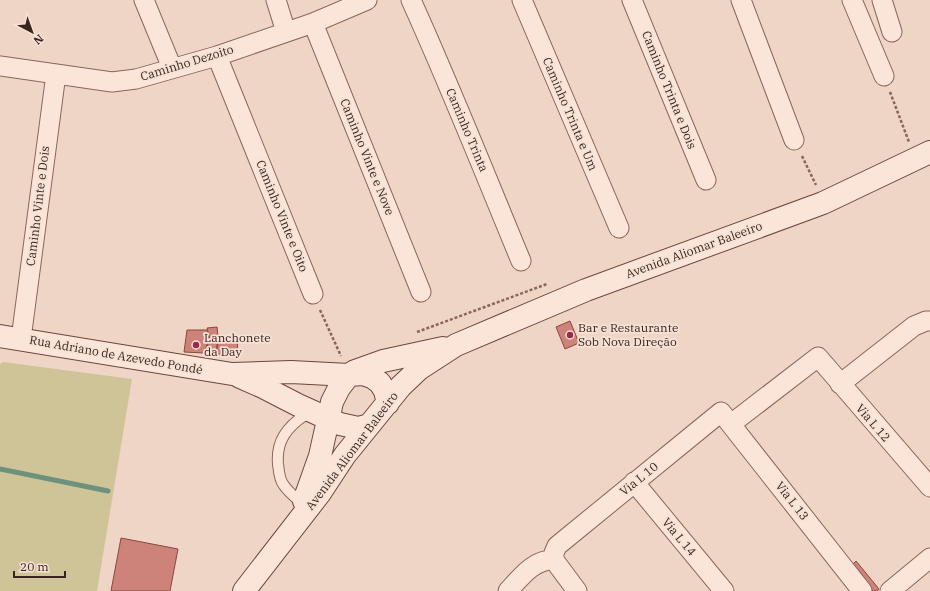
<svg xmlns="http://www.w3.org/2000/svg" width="930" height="591" font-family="'IBM Plex Serif',serif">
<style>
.grass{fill:#cec498}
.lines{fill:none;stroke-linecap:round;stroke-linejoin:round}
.stream{stroke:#6d917d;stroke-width:5}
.building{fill:#ce837a;stroke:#8b4640}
.lane-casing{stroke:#8b655a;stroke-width:12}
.street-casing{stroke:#8b655a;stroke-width:21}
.secondary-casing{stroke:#6d463d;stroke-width:24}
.path{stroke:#8b655a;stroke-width:2.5;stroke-dasharray:3 2;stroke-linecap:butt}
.lane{stroke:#fae5d8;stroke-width:10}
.street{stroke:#fae5d8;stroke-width:19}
.secondary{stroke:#fae5d8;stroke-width:22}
.poi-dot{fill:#9b294d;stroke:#f6e2d5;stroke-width:1.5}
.labels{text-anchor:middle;stroke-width:3.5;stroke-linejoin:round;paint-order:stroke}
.street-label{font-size:12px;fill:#3b231f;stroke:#f6e2d5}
.poi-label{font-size:12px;fill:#3b231f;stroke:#f6e2d5;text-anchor:start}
</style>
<rect width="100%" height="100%" fill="#efd5c5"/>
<path class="grass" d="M3,362L132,379L97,591H0V364Z"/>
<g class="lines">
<path class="stream" d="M0,469L108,491"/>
</g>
<path class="building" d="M570,321L579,343L565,349L556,327Z
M217,327L218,336L216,353L205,352L210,339L207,328Z
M187,330H207L209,339L204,353L184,352Z
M219,338H238L237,355L216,354Z
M121,538L178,549L170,591H111Z
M856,561L879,589L877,591H866L848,569Z"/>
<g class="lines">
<defs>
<path id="lane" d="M303,504C296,498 288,492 283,484C279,478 279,471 278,464C276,441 287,427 305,415"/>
<path id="street" d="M144,0L172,68
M276,0L286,32
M411,0C450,86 485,174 521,261
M522,0L619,228
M632,0L706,180
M741,0L794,140
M852,0L884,76
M882,0L892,32
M313,23L421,292
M217,56L313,294
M0,66L112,82L136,79L217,56L313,23L367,0
M21,339L56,74
M840,384L914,326L926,321H930
M731,424L818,357L930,487
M634,482L724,591
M508,591C521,577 534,559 554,560
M577,591L554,560V553L557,546L721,412L862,591
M890,591L930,558"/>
<path id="secondary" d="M0,336L232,374L291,372L349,375L363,374L372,377L380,383L385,391L388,403
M240,377L263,387L298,405L340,424L358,428L369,425
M304,501L320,456L332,402L339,388L349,375L355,371L383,361L443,348
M244,591L320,493L345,455L401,386L419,369L456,345L586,290L823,203L930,152"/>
</defs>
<use href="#lane" class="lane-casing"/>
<use href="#street" class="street-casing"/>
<use href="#secondary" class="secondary-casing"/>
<path class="path" d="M890,92L909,142
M802,156L816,185
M320,310L341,356
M417,332L547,284"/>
<use href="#lane" class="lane"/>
<use href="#street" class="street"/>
<use href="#secondary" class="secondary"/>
</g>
<g class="poi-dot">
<circle cx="570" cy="335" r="4"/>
<circle cx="196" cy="345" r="4"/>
</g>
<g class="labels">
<g class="street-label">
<text transform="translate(187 63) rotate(-17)" y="4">Caminho Dezoito</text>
<text transform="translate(669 90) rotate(68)" y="4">Caminho Trinta e Dois</text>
<text transform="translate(570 114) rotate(67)" y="4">Caminho Trinta e Um</text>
<text transform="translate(467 130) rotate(67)" y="4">Caminho Trinta</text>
<text transform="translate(367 157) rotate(68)" y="4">Caminho Vinte e Nove</text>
<text transform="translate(38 206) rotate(-83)" y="4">Caminho Vinte e Dois</text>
<text transform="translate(282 216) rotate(68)" y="4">Caminho Vinte e Oito</text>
<text transform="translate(694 250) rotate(-20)" y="4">Avenida Aliomar Baleeiro</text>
<text transform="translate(116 355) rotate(10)" y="4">Rua Adriano de Azevedo Pondé</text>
<text transform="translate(873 423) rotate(49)" y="4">Via L 12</text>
<text transform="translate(352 451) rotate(-53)" y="4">Avenida Aliomar Baleeiro</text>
<text transform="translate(639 479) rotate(-39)" y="4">Via L 10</text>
<text transform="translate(792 501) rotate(52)" y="4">Via L 13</text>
<text transform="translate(679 537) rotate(50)" y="4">Via L 14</text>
</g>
<g class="poi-label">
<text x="578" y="332">Bar e Restaurante<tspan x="578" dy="14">Sob Nova Direção</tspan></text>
<text x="204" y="342">Lanchonete<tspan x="204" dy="14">da Day</tspan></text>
</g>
</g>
<g transform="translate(32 32) rotate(139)" stroke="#f6e2d5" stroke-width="3" paint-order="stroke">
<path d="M0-3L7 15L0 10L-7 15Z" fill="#3b231f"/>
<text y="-6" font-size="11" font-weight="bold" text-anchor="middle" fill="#3b231f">N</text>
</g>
<path d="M14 571v6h51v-6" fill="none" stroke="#3b231f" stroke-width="2"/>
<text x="20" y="571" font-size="12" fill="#3b231f" stroke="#f6e2d5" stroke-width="3" paint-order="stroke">20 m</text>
</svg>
